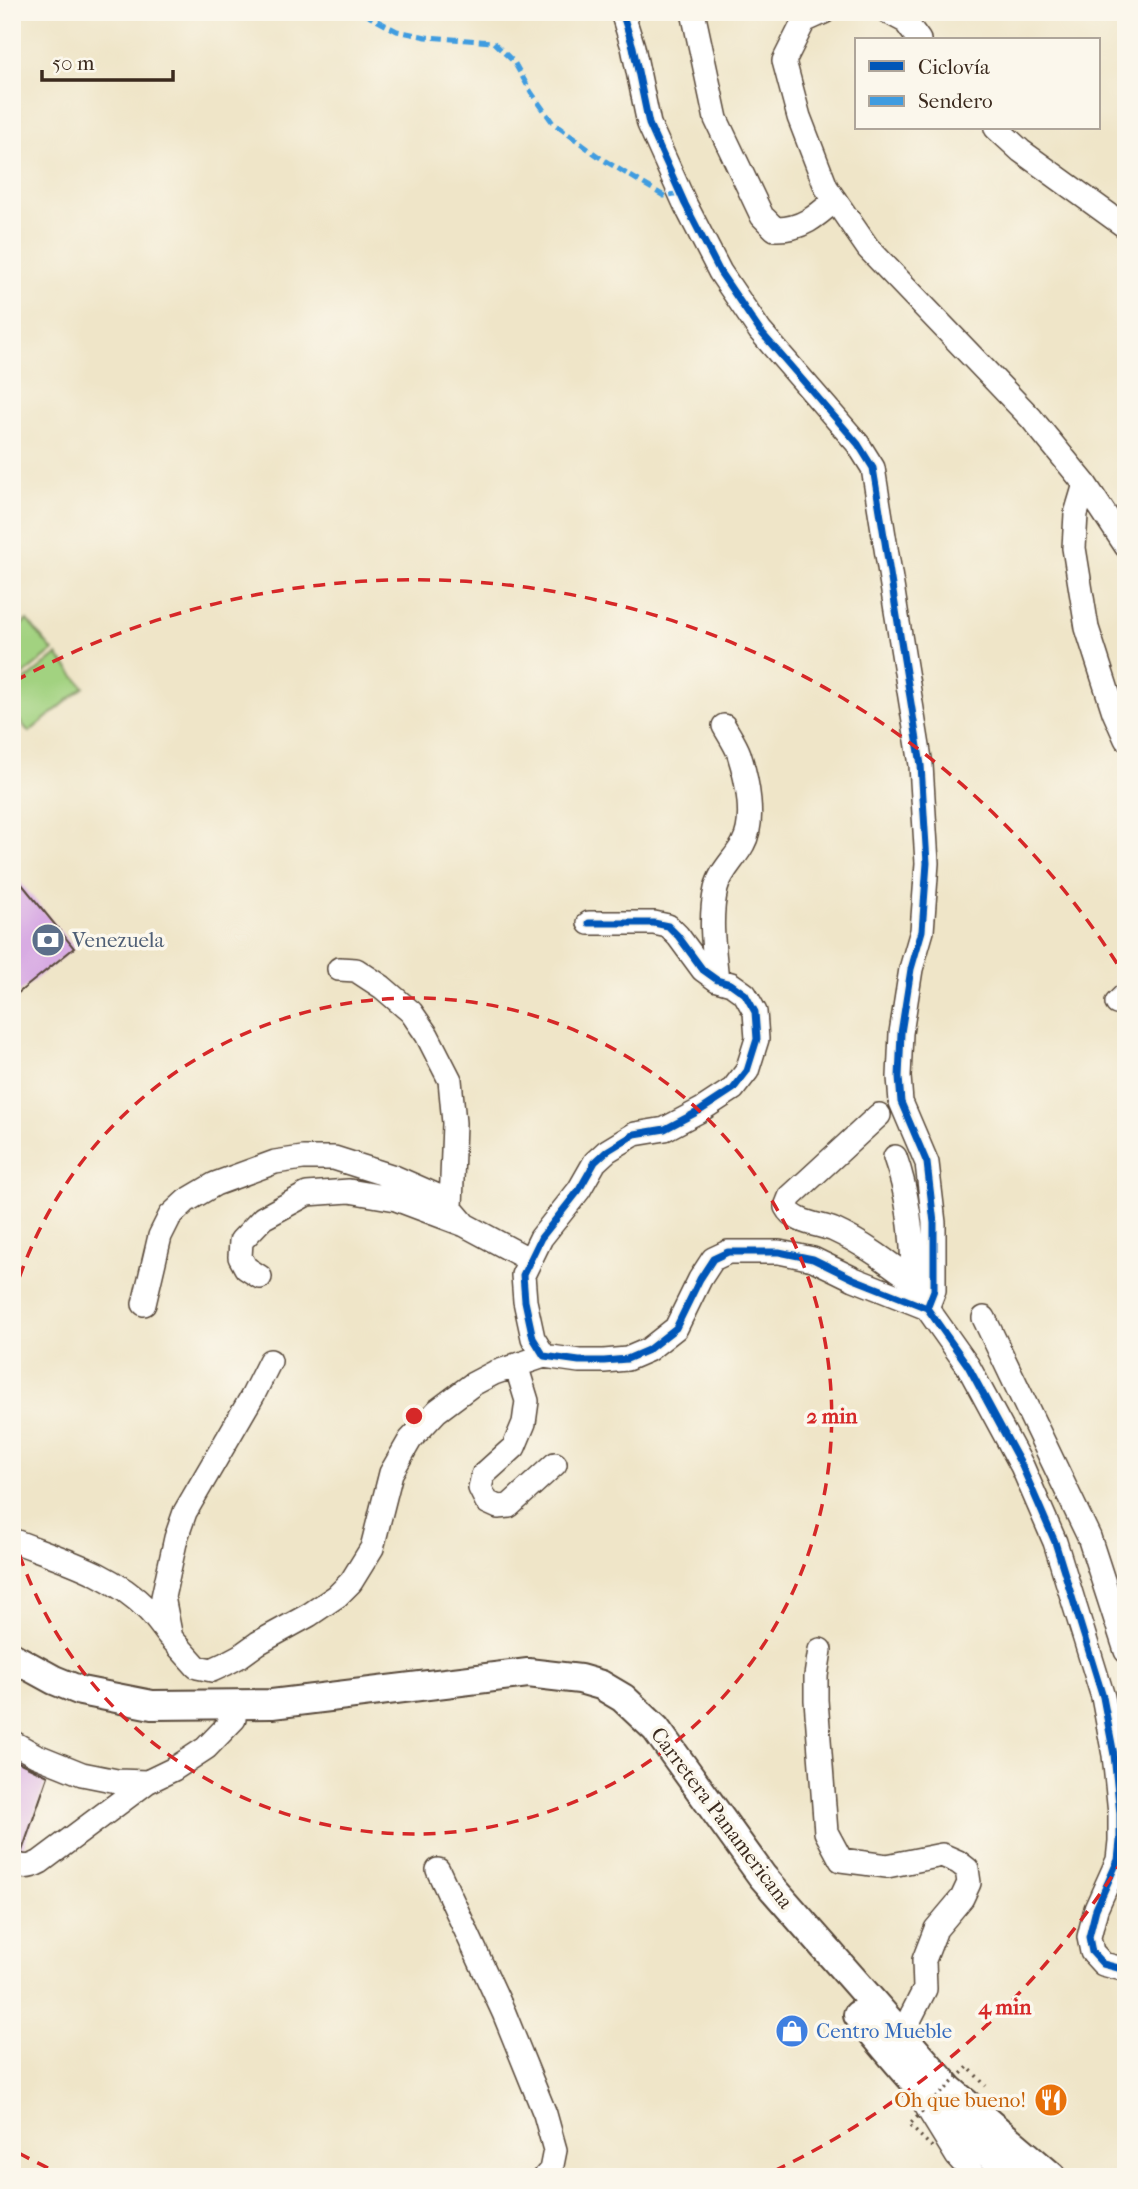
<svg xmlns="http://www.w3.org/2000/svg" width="1138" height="2189" font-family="'IM FELL French Canon',serif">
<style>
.green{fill:#a2d280;stroke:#6e7e4f;stroke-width:2}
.building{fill:#d8abe3}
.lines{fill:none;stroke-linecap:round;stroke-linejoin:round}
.minor-casing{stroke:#564638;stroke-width:26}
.major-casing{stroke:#564638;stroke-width:32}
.minor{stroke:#fff;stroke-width:23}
.major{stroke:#fff;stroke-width:28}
.path-bridge{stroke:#564638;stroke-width:3.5;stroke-dasharray:2 5;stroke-linecap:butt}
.quiet{stroke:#3f9ce0;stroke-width:5;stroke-dasharray:10 5;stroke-linecap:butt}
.cycleway-casing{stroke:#fbf7ec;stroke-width:11}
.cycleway{stroke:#0057b8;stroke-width:7}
.ring{fill:none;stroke:#d62828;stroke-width:3.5;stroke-dasharray:12 9}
.labels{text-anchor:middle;stroke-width:7;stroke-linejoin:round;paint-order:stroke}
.service-label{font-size:21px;fill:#4e5e75;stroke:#fbf7ec;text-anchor:start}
.street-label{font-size:21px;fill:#3b2a1e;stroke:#fbf7ec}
.shop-label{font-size:21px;fill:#366cbe;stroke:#fbf7ec;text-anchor:start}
.food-label{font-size:21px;fill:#c56008;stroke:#fbf7ec;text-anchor:end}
.centre{fill:#d62828;stroke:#fbf7ec;stroke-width:3.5}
.ring-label{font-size:21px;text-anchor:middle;font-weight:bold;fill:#d62828;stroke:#fbf7ec;stroke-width:7;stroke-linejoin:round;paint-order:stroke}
</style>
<rect width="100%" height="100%" fill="#fbf7ec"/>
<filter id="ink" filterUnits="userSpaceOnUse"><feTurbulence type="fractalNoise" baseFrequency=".0143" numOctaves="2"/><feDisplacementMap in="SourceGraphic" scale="14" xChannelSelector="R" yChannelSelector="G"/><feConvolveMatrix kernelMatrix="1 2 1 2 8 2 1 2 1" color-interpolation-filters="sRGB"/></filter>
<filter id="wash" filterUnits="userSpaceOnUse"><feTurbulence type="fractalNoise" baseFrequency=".00686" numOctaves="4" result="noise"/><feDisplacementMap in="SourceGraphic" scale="28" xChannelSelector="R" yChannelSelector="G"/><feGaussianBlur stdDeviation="1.57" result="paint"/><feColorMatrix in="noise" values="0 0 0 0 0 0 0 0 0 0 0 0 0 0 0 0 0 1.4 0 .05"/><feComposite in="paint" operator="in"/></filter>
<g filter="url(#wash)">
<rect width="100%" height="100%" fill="#efe5c8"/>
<path class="green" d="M27,620L53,651L12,684V633Z
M57,655L84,687L29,732L12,712V691Z"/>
<g id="blocks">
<path class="building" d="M12,872L74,948L12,998Z
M12,1759L48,1776L22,1851L12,1848Z"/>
</g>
</g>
<g filter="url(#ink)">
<use href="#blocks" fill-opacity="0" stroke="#564638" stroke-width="2"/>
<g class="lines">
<defs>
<path id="minor" d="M622,12L633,47L649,124L685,204L720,272L760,331L858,444L873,468L921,765L927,863L922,931L911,969L901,1033L899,1077L901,1102L927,1163L934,1223V1290L927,1308
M693,12L716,119L762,216L775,229C801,230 817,216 835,200
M824,12L804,21L784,61L799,117L826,187L868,248L1031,418L1085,484L1126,546
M888,12L905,21L919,40
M996,128L1021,151L1126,227
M1085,484L1076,514L1074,548L1087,628L1114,712L1126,739
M589,923H654L668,926L678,936L703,970L717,980L731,984L745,994L755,1012L757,1039L747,1071L733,1089L701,1110L665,1129L635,1134L607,1151L595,1162L579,1190L541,1238L523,1275L525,1301L533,1338L544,1356L579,1361H604L627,1359L648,1350L676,1328L700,1279L713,1259L728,1252H779L813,1259L854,1279L927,1308L968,1366L1022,1466L1055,1542L1103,1697L1114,1755L1120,1814V1841L1118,1860L1096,1909L1089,1937L1092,1952L1103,1964L1126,1970
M339,969L356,970L382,987L411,1012L427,1035L450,1080L454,1123L451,1207
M717,980C714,951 709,919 716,889C720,871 735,859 743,844C756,821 747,779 739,754C736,745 729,735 724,726
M1117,1003L1126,994
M879,1115L790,1197L786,1207C794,1223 819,1224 834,1230C847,1236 861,1244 873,1252C893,1265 911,1282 934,1290
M895,1157C909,1196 913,1239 913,1280
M260,1277L246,1268L240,1257L241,1241L263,1218L307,1194L349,1191L396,1199L465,1225L530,1260
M144,1304L160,1236L170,1216L186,1201L215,1184L275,1162L303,1158H334L394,1177L442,1198L465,1225
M984,1318L1089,1537L1126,1651
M270,1361L253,1395L185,1512L176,1538L163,1597L171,1638L197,1667L212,1670L225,1664L240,1656L258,1643L309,1615L337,1596L351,1582L372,1548L391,1473L410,1440L437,1411L473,1384L494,1373L544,1356
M516,1365L527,1401L524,1423L514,1447L483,1475L480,1488L487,1502L498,1507L509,1506L555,1464
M12,1540C60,1559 111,1572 148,1610C156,1618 162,1627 169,1636
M820,1650L816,1676V1700L826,1832L841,1860L887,1866L942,1855L958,1862L967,1869L969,1883L962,1898L936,1929L924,1960L925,1989L901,2036
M12,1742L35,1755L82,1774L117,1781L147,1782L174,1769L206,1748L234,1719
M12,1862C23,1868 29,1868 40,1862L147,1782
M438,1870L504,2013L545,2114L555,2150L551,2170L545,2177
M925,2104L957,2156L976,2177"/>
<path id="major" d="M12,1657L54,1680L81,1691L152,1705L272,1704L528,1673L580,1679L601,1685L623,1698L656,1729L762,1876L950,2090L1052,2177
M858,2015C895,2060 933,2105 977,2144C990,2156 1006,2166 1020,2177"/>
</defs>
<use href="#minor" class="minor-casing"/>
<use href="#major" class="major-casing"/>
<use href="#minor" class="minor"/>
<use href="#major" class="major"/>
<path class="path-bridge" d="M932,2147L909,2125L968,2067L986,2086"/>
<path class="quiet" d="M365,12L370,17L397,31L426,37L493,42L514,62L531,92L553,123L602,159L664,196L680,193"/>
<defs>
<path id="cycleway" d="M622,12L633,47L649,124L685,204L720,272L760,331L858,444L873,468L921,765L927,863L922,931L911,969L901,1033L899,1077L901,1102L927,1163L934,1223V1290L927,1308
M589,923H654L668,926L678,936L703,970L717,980L731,984L745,994L755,1012L757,1039L747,1071L733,1089L701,1110L665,1129L635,1134L607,1151L595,1162L579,1190L541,1238L523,1275L525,1301L533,1338L544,1356L579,1361H604L627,1359L648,1350L676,1328L700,1279L713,1259L728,1252H779L813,1259L854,1279L927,1308L968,1366L1022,1466L1055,1542L1103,1697L1114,1755L1120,1814V1841L1118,1860L1096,1909L1089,1937L1092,1952L1103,1964L1126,1970"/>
</defs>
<use href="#cycleway" class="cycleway-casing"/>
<use href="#cycleway" class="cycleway"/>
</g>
</g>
<g class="ring">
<path d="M13 1297A418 418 0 1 1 13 1535"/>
<path d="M1123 1859A836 836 0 0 1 761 2177M67 2177A836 836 0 0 1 15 2151M15 681A836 836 0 0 1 1123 973"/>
</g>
<defs>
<symbol id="bank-disc" viewBox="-11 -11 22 22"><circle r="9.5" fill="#5c6f8a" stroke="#fbf7ec"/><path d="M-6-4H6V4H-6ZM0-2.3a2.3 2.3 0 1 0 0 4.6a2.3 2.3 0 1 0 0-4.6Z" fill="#fff"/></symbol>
<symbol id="shop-disc" viewBox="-11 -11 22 22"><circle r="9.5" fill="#3f7fe0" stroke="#fbf7ec"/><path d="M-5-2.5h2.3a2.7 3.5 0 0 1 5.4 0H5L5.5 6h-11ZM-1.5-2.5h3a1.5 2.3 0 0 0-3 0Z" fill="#fff"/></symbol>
<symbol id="restaurant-disc" viewBox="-11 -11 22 22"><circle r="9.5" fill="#e8710a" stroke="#fbf7ec"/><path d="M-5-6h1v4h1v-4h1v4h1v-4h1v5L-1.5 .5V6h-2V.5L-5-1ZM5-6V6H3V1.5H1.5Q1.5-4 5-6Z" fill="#fff"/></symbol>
</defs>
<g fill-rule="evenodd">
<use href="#bank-disc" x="29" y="921" width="38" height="38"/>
<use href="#shop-disc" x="773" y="2012" width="38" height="38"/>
<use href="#restaurant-disc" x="1032" y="2081" width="38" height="38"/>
</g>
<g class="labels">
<g class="service-label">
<text x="72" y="947">Venezuela</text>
</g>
<g class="street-label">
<text transform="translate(722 1818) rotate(53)" y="7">Carretera Panamericana</text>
</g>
<g class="shop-label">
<text x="816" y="2038">Centro Mueble</text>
</g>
<g class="food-label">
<text x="1026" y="2107">Oh que bueno!</text>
</g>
</g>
<circle cx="414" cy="1416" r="10" class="centre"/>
<g class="ring-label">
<text x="832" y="1423">2 min</text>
<text x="1005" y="2014">4 min</text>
</g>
<rect width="1138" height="2189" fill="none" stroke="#fbf7ec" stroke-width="42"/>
<rect x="855" y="38" width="245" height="91" fill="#fbf7ec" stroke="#aea59a" stroke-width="2"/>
<rect x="869" y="61" width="35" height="10" fill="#0057b8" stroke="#aea59a" stroke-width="2"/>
<text x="918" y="74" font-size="21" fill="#3b2a1e">Ciclovía</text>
<rect x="869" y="96" width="35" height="10" fill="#3f9ce0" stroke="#aea59a" stroke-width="2"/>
<text x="918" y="108" font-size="21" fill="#3b2a1e">Sendero</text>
<path d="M42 70v10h131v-10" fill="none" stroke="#3b2a1e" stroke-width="3.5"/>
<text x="52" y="70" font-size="21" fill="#3b2a1e" stroke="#fbf7ec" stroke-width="5" paint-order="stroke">50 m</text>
</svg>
